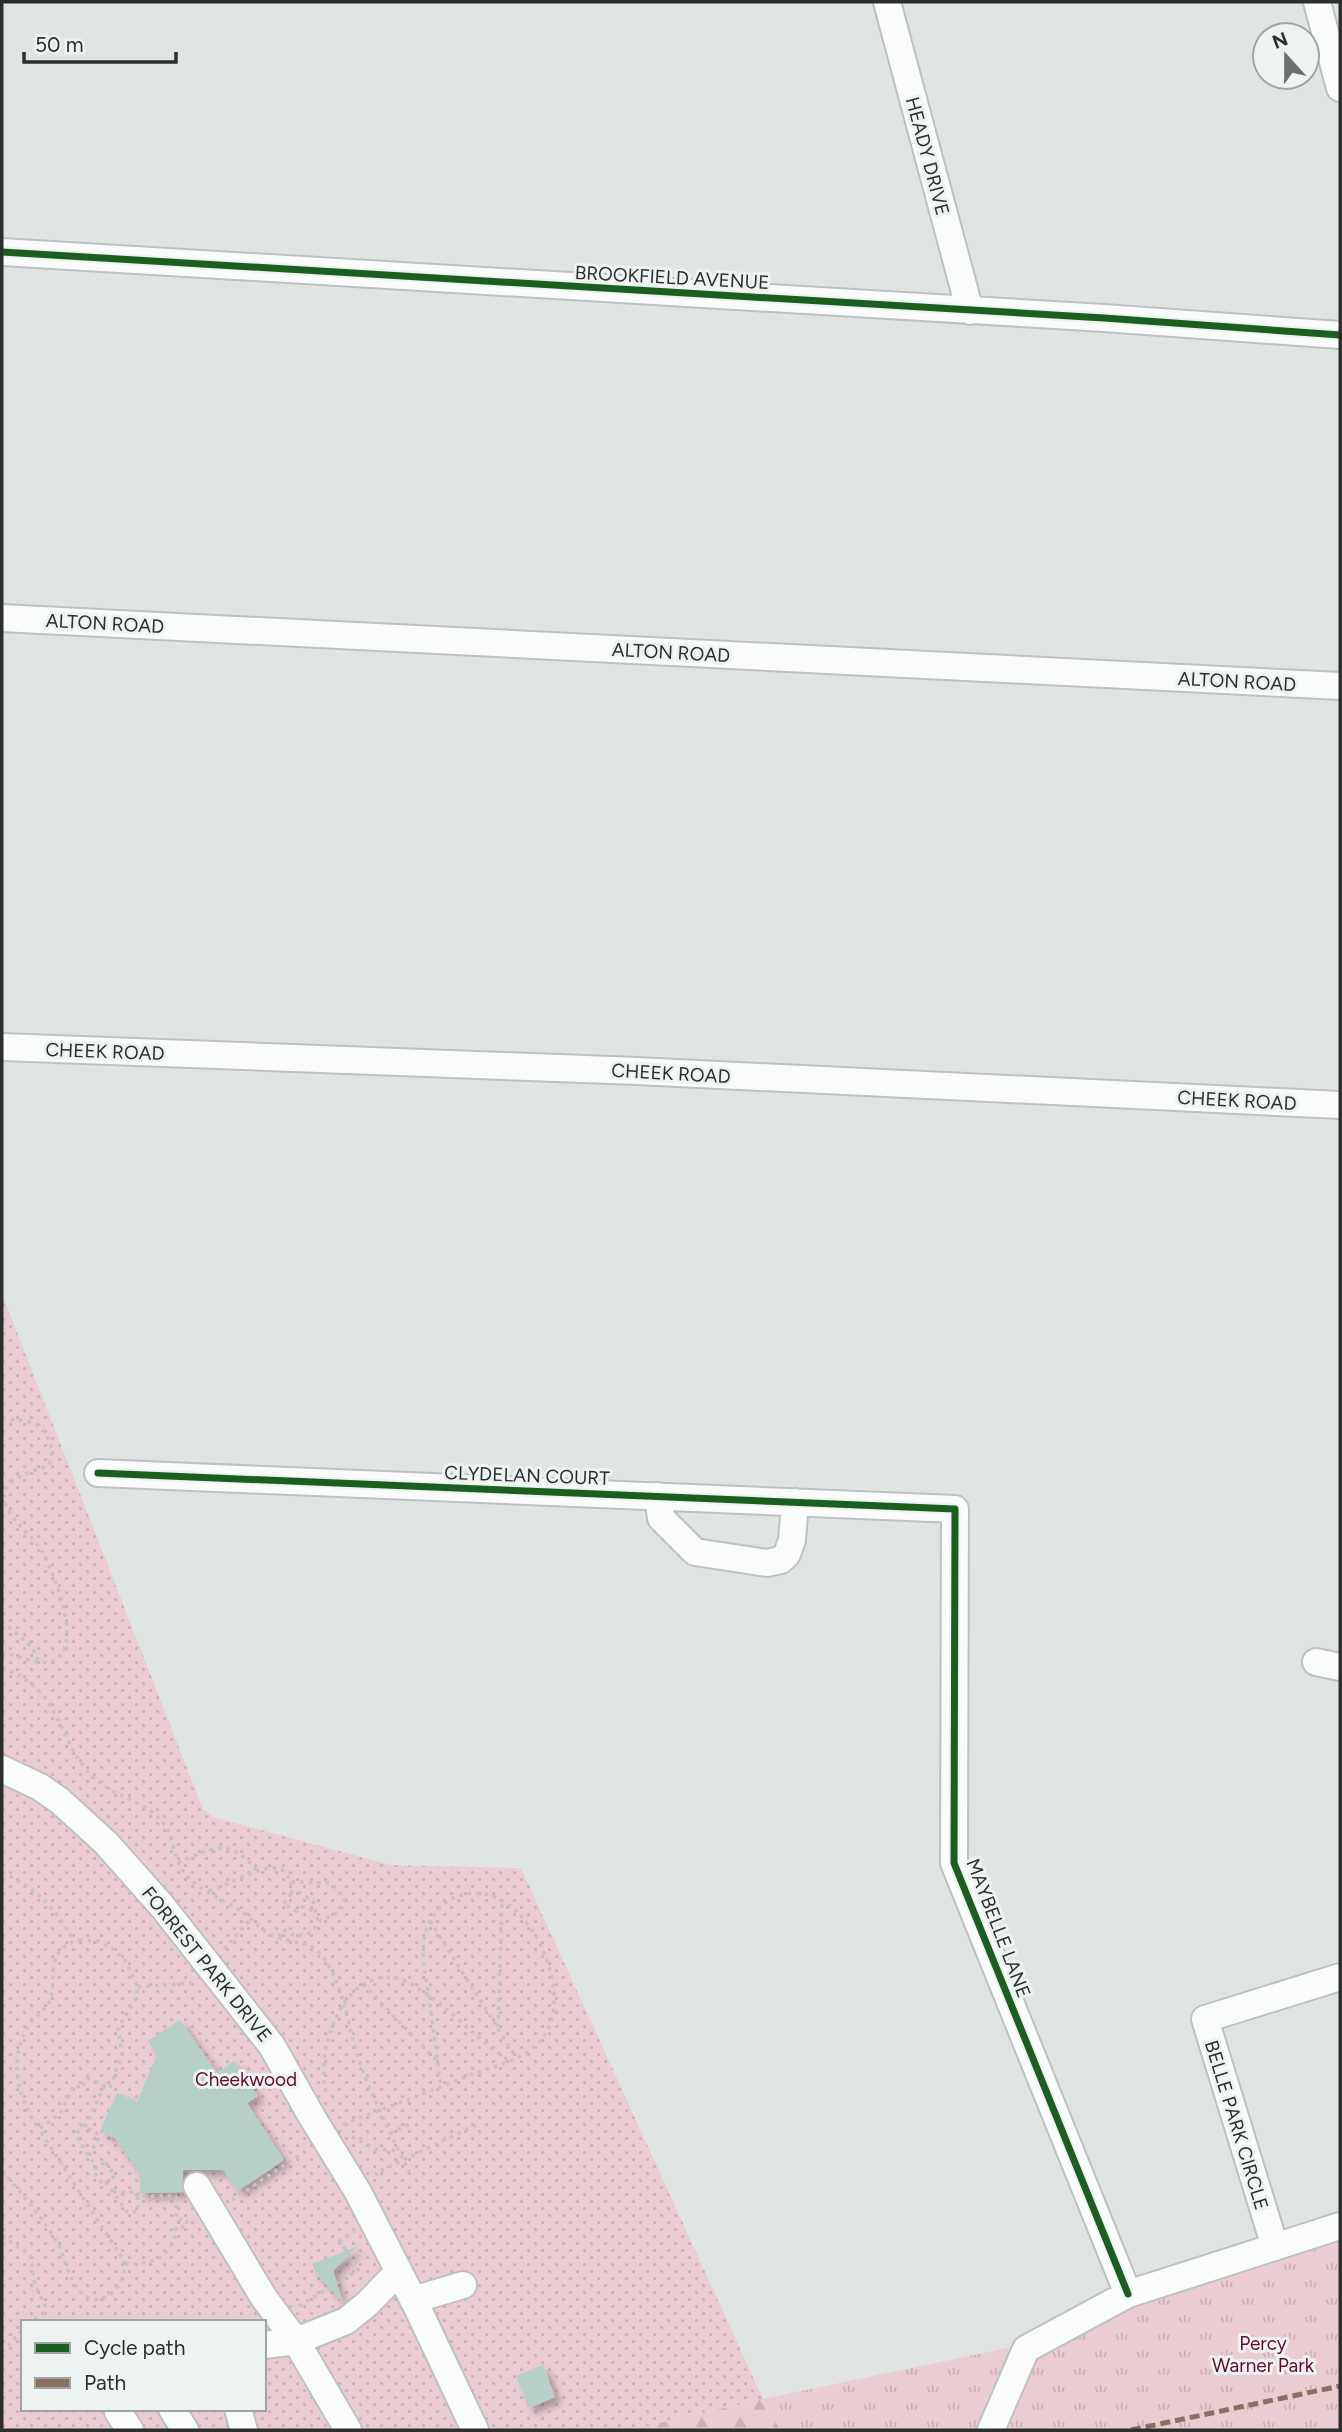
<svg xmlns="http://www.w3.org/2000/svg" width="1342" height="2432" font-family="Figtree,sans-serif">
<style>
.grass{fill:url(#grass-tufts)}
.forest{fill:url(#forest-firs)}
.garden{fill:url(#garden-dots);fill-rule:evenodd}
.building{fill:#b5d0c8;filter:url(#shadow)}
.lines{fill:none;stroke-linecap:round;stroke-linejoin:round}
.minor-casing{stroke:#bec1c0;stroke-width:30}
.path{stroke:#c4c4c4;stroke-width:3.5;stroke-dasharray:3.5 5;stroke-linecap:butt}
.minor{stroke:#fafbfb;stroke-width:26}
.quiet{stroke:#8d6e63;stroke-width:5;stroke-dasharray:10 5;stroke-linecap:butt}
.cycleway-casing{stroke:#ecf3f1;stroke-width:11}
.cycleway{stroke:#1b5e20;stroke-width:7}
.labels{text-anchor:middle;stroke-width:6;stroke-linejoin:round;paint-order:stroke}
.street-label{font-size:19px;fill:#2c2f2e;stroke:#ecf3f1}
.park-label{font-size:19px;fill:#640a30;stroke:#ecf3f1}
</style>
<defs>
<pattern id="grass-tufts" width="24" height="20" patternUnits="userSpaceOnUse" patternTransform="scale(1.75)"><rect width="24" height="20" fill="#ecccd3"/><path d="M3 7l-1-3M5 7V3M7 7l1-3M15 17l-1-3M17 17v-4M19 17l1-3" fill="none" stroke="#cbb0b5"/></pattern>
<pattern id="forest-firs" width="22" height="20" patternUnits="userSpaceOnUse" patternTransform="scale(1.75)"><rect width="22" height="20" fill="#ecccd3"/><path d="M5 1l3.5 6h-7zM16 11l3.5 6h-7z" fill="#cbb0b5"/></pattern>
<pattern id="garden-dots" width="8" height="8" patternUnits="userSpaceOnUse" patternTransform="scale(1.75)"><rect width="8" height="8" fill="#ecccd3"/><path d="M2 2h.1M6 6h.1" fill="none" stroke="#cbb0b5" stroke-width="1.8" stroke-linecap="round"/></pattern>
<filter id="shadow"><feDropShadow dx="6" dy="6" stdDeviation="3.5" flood-color="#0004"/></filter>
</defs>
<rect width="100%" height="100%" fill="#e0e5e3"/>
<path class="grass" d="M1340,2242V2430H629L763,2399L1069,2335L1102,2317Z"/>
<path class="forest" d="M763,2399L780,2430H629Z"/>
<path class="garden" d="M2,1294L203,1809L213,1817L391,1865L521,1868L763,2399L629,2430H2ZM23,2322H264V2409H23Z"/>
<path class="building" d="M180,2020L217,2073L234,2061L258,2096L247,2103L284,2160L238,2191L223,2170H183V2192L140,2193V2175L115,2138L100,2131L117,2093L137,2102L157,2055L148,2041Z
M358,2246L333,2271L343,2303L316,2273L312,2264Z
M543,2365L555,2397L529,2408L516,2376Z"/>
<g class="lines">
<defs>
<path id="minor" d="M887,2L970,311
M1317,2L1340,88
M2,252L1104,318L1340,335
M2,618L1340,686
M2,1047L637,1071L1340,1105
M98,1473L955,1509L954,1863L1128,2294
M658,1496L661,1518L695,1552L767,1563L781,1560L787,1554L792,1540L795,1502
M1316,1662L1340,1667
M2,1769L40,1787L60,1801L106,1843L162,1906L272,2046L312,2117L358,2192L417,2307L475,2430
M197,2186L264,2298L296,2341L346,2321L367,2304L398,2272
M1275,2247L1205,2019L1340,1977
M413,2300L463,2285
M264,2345L296,2341L348,2430
M172,2409L185,2430
M238,2409L244,2430
M118,2412L130,2430
M991,2430L1026,2349L1128,2294L1340,2226"/>
</defs>
<use href="#minor" class="minor-casing"/>
<path class="path" d="M2,1420C11,1420 22,1419 30,1422C47,1428 57,1449 49,1464C35,1473 10,1474 5,1493C4,1498 5,1503 7,1508C15,1524 32,1535 41,1550C53,1570 88,1654 49,1662C32,1665 18,1654 2,1653
M2,1621L32,1647L39,1662
M2,1668C64,1690 55,1740 94,1778C115,1798 146,1800 164,1824C175,1840 173,1862 188,1877C202,1891 224,1900 241,1911C251,1918 259,1928 270,1934C286,1944 310,1939 322,1956C343,1982 348,2028 359,2060C373,2100 393,2138 411,2176
M178,1863C214,1847 230,1837 258,1872
M2,1872C37,1889 55,1907 74,1941
M291,1882L292,1893H300L313,1901L318,1921
M209,1891C226,1886 264,1863 280,1869C286,1871 288,1877 291,1882L330,1883L344,1896C346,1912 334,1914 322,1920C317,1922 315,1929 310,1933L296,1936L283,1930L278,1938
M291,1894L283,1904L296,1911C302,1903 310,1909 316,1914
M430,1921L516,2057
M79,1940L98,1941L113,1949L125,1960L138,1987L135,2001L118,2028L122,2054L110,2088L87,2078L82,2088L74,2085L60,2114L39,2129C17,2097 7,2059 30,2023C35,2016 45,2011 49,2003C59,1982 41,1950 79,1940Z
M224,1949L251,1919
M363,1984L437,2061
M138,1987L192,1983
M498,2027L502,1900
M326,2092C320,2061 326,2037 340,2010C351,1988 377,1970 402,1980C436,1993 475,2039 508,2060
M343,2124C387,2108 430,2091 473,2074C494,2066 523,2060 539,2042C573,2006 544,1931 509,1905C475,1879 431,1898 424,1939C421,1958 426,1978 429,1997C433,2027 437,2057 441,2087
M85,2127L104,2086
M390,2133L410,2124
M352,2137L376,2149L399,2151
M89,2156L100,2135L81,2125L76,2136L97,2168
M106,2162L115,2176L103,2185L93,2170Z
M2,2171C22,2194 43,2218 58,2244C65,2258 68,2277 78,2289C98,2316 128,2286 124,2261L39,2129
M377,2176L376,2173L480,2123
M106,2182L127,2212H138V2196H177
M113,2192H138V2196
M232,2200L307,2150
M2,2236L30,2255L35,2284L45,2306L43,2313L31,2322
M125,2264C151,2265 174,2258 176,2227H186L187,2220L176,2219V2196
M299,2306L358,2270L340,2241L355,2231
M2,2352L23,2330"/>
<use href="#minor" class="minor"/>
<path class="quiet" d="M1131,2430L1340,2386"/>
<defs>
<path id="cycleway" d="M2,252L1104,318L1340,335
M98,1473L955,1509L954,1863L1128,2294"/>
</defs>
<use href="#cycleway" class="cycleway-casing"/>
<use href="#cycleway" class="cycleway"/>
</g>
<g class="labels">
<g class="street-label">
<text transform="translate(928 156) rotate(75)" y="7">HEADY DRIVE</text>
<text transform="translate(672 277) rotate(3)" y="7">BROOKFIELD AVENUE</text>
<text transform="translate(105 623) rotate(3)" y="7">ALTON ROAD</text>
<text transform="translate(671 652) rotate(3)" y="7">ALTON ROAD</text>
<text transform="translate(1237 681) rotate(3)" y="7">ALTON ROAD</text>
<text transform="translate(105 1051) rotate(2)" y="7">CHEEK ROAD</text>
<text transform="translate(671 1073) rotate(3)" y="7">CHEEK ROAD</text>
<text transform="translate(1237 1100) rotate(3)" y="7">CHEEK ROAD</text>
<text transform="translate(527 1475) rotate(2)" y="7">CLYDELAN COURT</text>
<text transform="translate(999 1928) rotate(69)" y="7">MAYBELLE LANE</text>
<text transform="translate(207 1964) rotate(51)" y="7">FORREST PARK DRIVE</text>
<text transform="translate(1237 2125) rotate(73)" y="7">BELLE PARK CIRCLE</text>
</g>
<g class="park-label">
<text x="246" y="2086">Cheekwood</text>
<text x="1263" y="2350">Percy<tspan x="1263" dy="22">Warner Park</tspan></text>
</g>
</g>
<rect width="1342" height="2432" fill="none" stroke="#2c2f2e" stroke-width="7"/>
<rect x="21" y="2320" width="245" height="91" fill="#ecf3f1" stroke="#9fa5a3" stroke-width="2"/>
<rect x="35" y="2343" width="35" height="10" fill="#1b5e20" stroke="#9fa5a3" stroke-width="2"/>
<text x="84" y="2355" font-size="21" fill="#2c2f2e">Cycle path</text>
<rect x="35" y="2378" width="35" height="10" fill="#8d6e63" stroke="#9fa5a3" stroke-width="2"/>
<text x="84" y="2390" font-size="21" fill="#2c2f2e">Path</text>
<g transform="translate(1286 56) rotate(339)"><circle r="33" fill="#ecf3f1" stroke="#9fa5a3" stroke-width="2"/>
<path d="M0-5L12 26L0 18L-12 26Z" fill="#6b6f6d"/>
<text y="-10" font-size="19" font-weight="bold" text-anchor="middle" fill="#2c2f2e">N</text>
</g>
<path d="M24 52v10h152v-10" fill="none" stroke="#2c2f2e" stroke-width="3.5"/>
<text x="35" y="52" font-size="21" fill="#2c2f2e" stroke="#ecf3f1" stroke-width="5" paint-order="stroke">50 m</text>
</svg>
